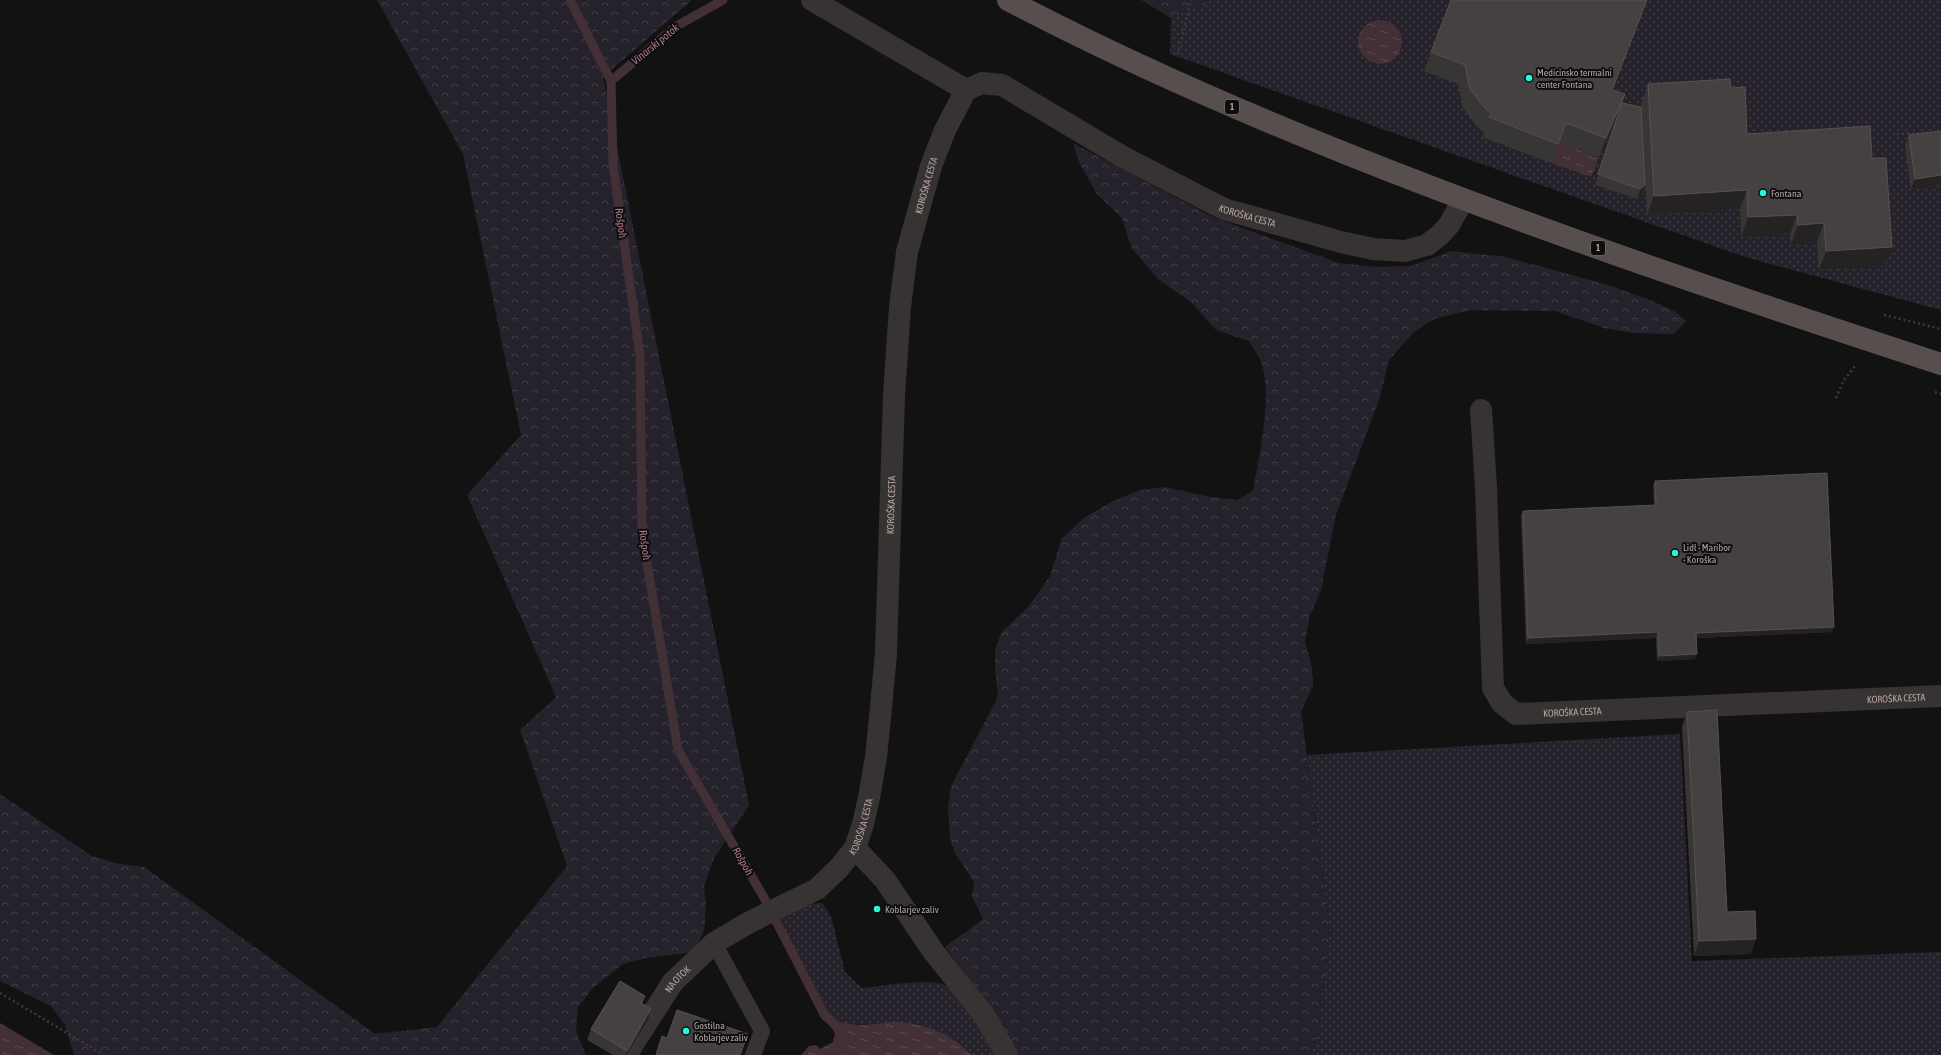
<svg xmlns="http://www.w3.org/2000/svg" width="1941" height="1055" font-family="'Asap Condensed',sans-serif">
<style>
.grass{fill:url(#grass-dots)}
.forest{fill:url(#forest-crowns)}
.water{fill:url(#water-ripples)}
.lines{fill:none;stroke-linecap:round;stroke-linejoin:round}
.stream{stroke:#433036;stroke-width:9}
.path{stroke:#3f3939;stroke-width:2.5;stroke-dasharray:2 3;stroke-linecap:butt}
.service{stroke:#383333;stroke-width:16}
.minor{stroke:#383333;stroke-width:22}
.primary{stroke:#574e4e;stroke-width:22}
.wall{fill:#383535}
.shaded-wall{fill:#242222}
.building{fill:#464141;stroke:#575051}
.poi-dot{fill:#27f6dd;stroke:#0e0d0d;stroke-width:1.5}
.labels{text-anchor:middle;stroke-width:4;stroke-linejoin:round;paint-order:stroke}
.shield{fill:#0e0d0d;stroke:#827677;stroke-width:1}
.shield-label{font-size:9px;font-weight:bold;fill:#b4a3a4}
.poi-label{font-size:10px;fill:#b4a3a4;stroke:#0e0d0d;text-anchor:start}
.street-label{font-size:10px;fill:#b4a3a4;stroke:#0e0d0d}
.water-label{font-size:11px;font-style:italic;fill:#b1788a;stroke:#0e0d0d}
</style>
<defs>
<pattern id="grass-dots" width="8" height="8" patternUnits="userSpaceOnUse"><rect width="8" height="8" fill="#25222b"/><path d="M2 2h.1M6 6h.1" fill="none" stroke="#423f47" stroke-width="1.8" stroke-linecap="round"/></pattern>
<pattern id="forest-crowns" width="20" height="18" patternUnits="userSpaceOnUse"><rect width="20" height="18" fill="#25222b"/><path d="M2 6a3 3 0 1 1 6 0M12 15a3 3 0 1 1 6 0" fill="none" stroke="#423f47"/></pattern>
<pattern id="water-ripples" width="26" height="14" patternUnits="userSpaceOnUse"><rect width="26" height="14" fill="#433036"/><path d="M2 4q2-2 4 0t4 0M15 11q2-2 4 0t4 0" fill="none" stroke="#5c4b50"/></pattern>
</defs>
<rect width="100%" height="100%" fill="#131212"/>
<path class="grass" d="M1202,0H1941V310L1745,257L1170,54L1171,18Z
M1680,734L1692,961L1941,952V1055H1311L1319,1028L1330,931L1307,755Z
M822,903L831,916L845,972L862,988C880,986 926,979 942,984C961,991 988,1038 999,1055H972L952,1038L869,1024L850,1025L842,1022L839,1024L829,1016L780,920C795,910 803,904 822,903Z"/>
<path class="forest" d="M377,0H692L603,77L749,805L714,858L704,886L706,906L704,931L696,947L686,953L645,958L623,964L593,988L578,1007L576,1031L586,1055H74L65,1025L51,1006L0,981V794L92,856L115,863L144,867L375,1034L437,1027L567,866L520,730L556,697L467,495L521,435L463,154Z
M1141,0H1213L1171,18Z
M1073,143L1215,218L1339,263L1377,267L1411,266L1451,251L1506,257L1605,284L1650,300L1676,312L1686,321L1674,334L1634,333L1604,328L1555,311L1471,310L1434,319L1413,333L1389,360L1379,400L1336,515L1321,590L1310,615L1305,642L1312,667L1313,686L1301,711L1330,931L1319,1028L1311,1055H1018L992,1009L945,947L983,919L972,896L974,882L955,853L950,839L948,808L951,786L998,697L995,667V651L1001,633L1029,606L1050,576L1062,538L1085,517L1115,500L1141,490L1165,487L1210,497L1238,500L1253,491C1259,455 1274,394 1260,359C1257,353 1252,347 1249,341L1216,330L1192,303L1158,279L1131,247L1122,218L1097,194L1079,162Z"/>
<path class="water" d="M1358 42a22 22 0 1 1 44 0a22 22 0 1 1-44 0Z
M1559,142L1599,158L1591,177L1551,163Z
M842,1022C859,1028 877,1023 894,1022C912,1022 938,1029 953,1039C960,1044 966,1050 972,1055H801L809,1046L816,1045L820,1049L833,1042L837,1025Z
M0,1023L54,1055H0Z"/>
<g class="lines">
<path class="stream" d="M570,0L611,81L613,165L640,355L642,533L678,750L763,896L825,1016C842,1029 842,1034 836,1055
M611,81L675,27L723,0"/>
<path class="path" d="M1178,54L1191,0
M1897,134L1925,133
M1884,315L1941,329
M1935,392L1941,394
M1836,398L1844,380L1856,365
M0,993L104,1055"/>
<path class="service" d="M714,943L762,1031L753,1055"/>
<g class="minor">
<path d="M812,0L966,90"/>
<path id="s1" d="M1481,410L1486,487L1493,688L1502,703L1516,714L1941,696"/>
<path d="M855,848L885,880L933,951L984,1015L1007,1055"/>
<path id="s2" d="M626,1055L673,982L714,943L748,923L817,889L839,868L855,848L863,824L869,798L876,757L880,718L886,653L894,396L900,307L907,252L931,166L945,130L966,90L982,83L1002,85L1123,157L1224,209L1341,242L1373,249L1405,251L1427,245L1440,235L1449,225L1463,200"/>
</g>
<path class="primary" d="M1008,0C1118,58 1232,108 1347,154C1542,232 1742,299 1941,364"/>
</g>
<path class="wall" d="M1431,52L1613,90L1625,94L1622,103L1641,107V196L1637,199L1595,185L1618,113L1599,158L1559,142L1551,163L1482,137L1484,132L1477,127L1463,108L1458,84L1424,71Z
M1648,84L1731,88L1747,134L1872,158L1892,247L1884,266L1819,270L1817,242L1791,244L1790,234L1741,237L1740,209L1647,215L1641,104Z
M1941,131V185L1911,189L1905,146L1909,135Z
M1655,481L1832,632L1696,638L1695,659L1657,661L1656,638L1526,644L1521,516L1523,511L1654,505L1653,486Z
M1687,712L1727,912L1751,954L1694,956L1682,727Z
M645,996L642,1004L651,1009L648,1020L626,1055H613L587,1040L591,1029Z"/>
<path class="shaded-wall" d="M1647,0L1605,109L1612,90Z
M1625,94L1618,113L1599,158L1606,138Z
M1941,175V185L1911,189L1915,179Z
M1645,185L1641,196L1637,199L1640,189Z
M1747,190L1740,209L1647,215L1654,196Z
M1797,215L1790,234L1741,237L1748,217Z
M1824,223L1817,242L1791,244L1798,225Z
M1892,247L1884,266L1819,270L1826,251Z
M1834,627L1832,632L1694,638L1696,633Z
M1658,632L1656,638L1526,644L1528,638Z
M1697,654L1695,659L1657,661L1659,656Z
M1756,939L1751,954L1694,956L1699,941Z
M651,1009L648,1020L626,1055H625L627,1051Z"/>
<path class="building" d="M1451,0H1647L1612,90L1625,94L1606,138L1566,123L1558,144L1489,117L1491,113L1485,108L1470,89L1465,65L1431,52Z
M1730,79L1731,88L1745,87L1747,134L1870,126L1872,158H1886L1892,247L1826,251L1824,223L1798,225L1797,215L1748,217L1747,190L1654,196L1648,84Z
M1622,103L1641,107L1645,185L1640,189L1598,174Z
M1941,131V175L1915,179L1909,135Z
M1827,473L1834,627L1696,633L1697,654L1659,656L1658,632L1528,638L1523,511L1656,505L1655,481Z
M1717,710L1727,912L1755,911L1756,939L1699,941L1687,712Z
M620,981L645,996L641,1003L651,1009L627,1051L591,1029Z
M677,1010L748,1034L740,1055H656L662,1036L667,1038Z"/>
<g class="poi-dot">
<circle cx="1529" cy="78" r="4"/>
<circle cx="1763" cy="193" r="4"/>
<circle cx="1675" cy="553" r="4"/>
<circle cx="877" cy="909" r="4"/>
<circle cx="686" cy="1031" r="4"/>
</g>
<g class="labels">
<g class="shield">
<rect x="1225" y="100" width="14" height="14" rx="3"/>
<rect x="1591" y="241" width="14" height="14" rx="3"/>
</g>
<g class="shield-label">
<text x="1232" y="110">1</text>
<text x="1598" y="251">1</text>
</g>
<g class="poi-label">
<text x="1537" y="76">Medicinsko termalni<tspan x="1537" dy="12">center Fontana</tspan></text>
<text x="1771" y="197">Fontana</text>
<text x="1683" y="551">Lidl - Maribor<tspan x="1683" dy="12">- Koroška</tspan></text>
<text x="885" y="913">Koblarjev zaliv</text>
<text x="694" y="1029">Gostilna<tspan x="694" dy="12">Koblarjev zaliv</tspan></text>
</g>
<g class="street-label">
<text dy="4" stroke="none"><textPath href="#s2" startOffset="985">KOROŠKA CESTA</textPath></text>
<text dy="4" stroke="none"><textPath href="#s2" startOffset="1405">KOROŠKA CESTA</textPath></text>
<text dy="4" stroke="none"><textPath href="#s2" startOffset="662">KOROŠKA CESTA</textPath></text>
<text dy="4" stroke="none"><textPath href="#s1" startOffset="694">KOROŠKA CESTA</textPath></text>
<text dy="4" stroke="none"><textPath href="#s1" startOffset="370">KOROŠKA CESTA</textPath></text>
<text dy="4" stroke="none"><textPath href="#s2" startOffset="338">KOROŠKA CESTA</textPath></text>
<text dy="4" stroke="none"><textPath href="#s2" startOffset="92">NA OTOK</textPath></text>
</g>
<g class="water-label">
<text transform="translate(655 44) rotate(-39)" y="4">Vinarski potok</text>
<text transform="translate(621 223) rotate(82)" y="4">Rošpoh</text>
<text transform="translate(645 545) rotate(82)" y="4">Rošpoh</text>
<text transform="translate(743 861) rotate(60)" y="4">Rošpoh</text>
</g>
</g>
</svg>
